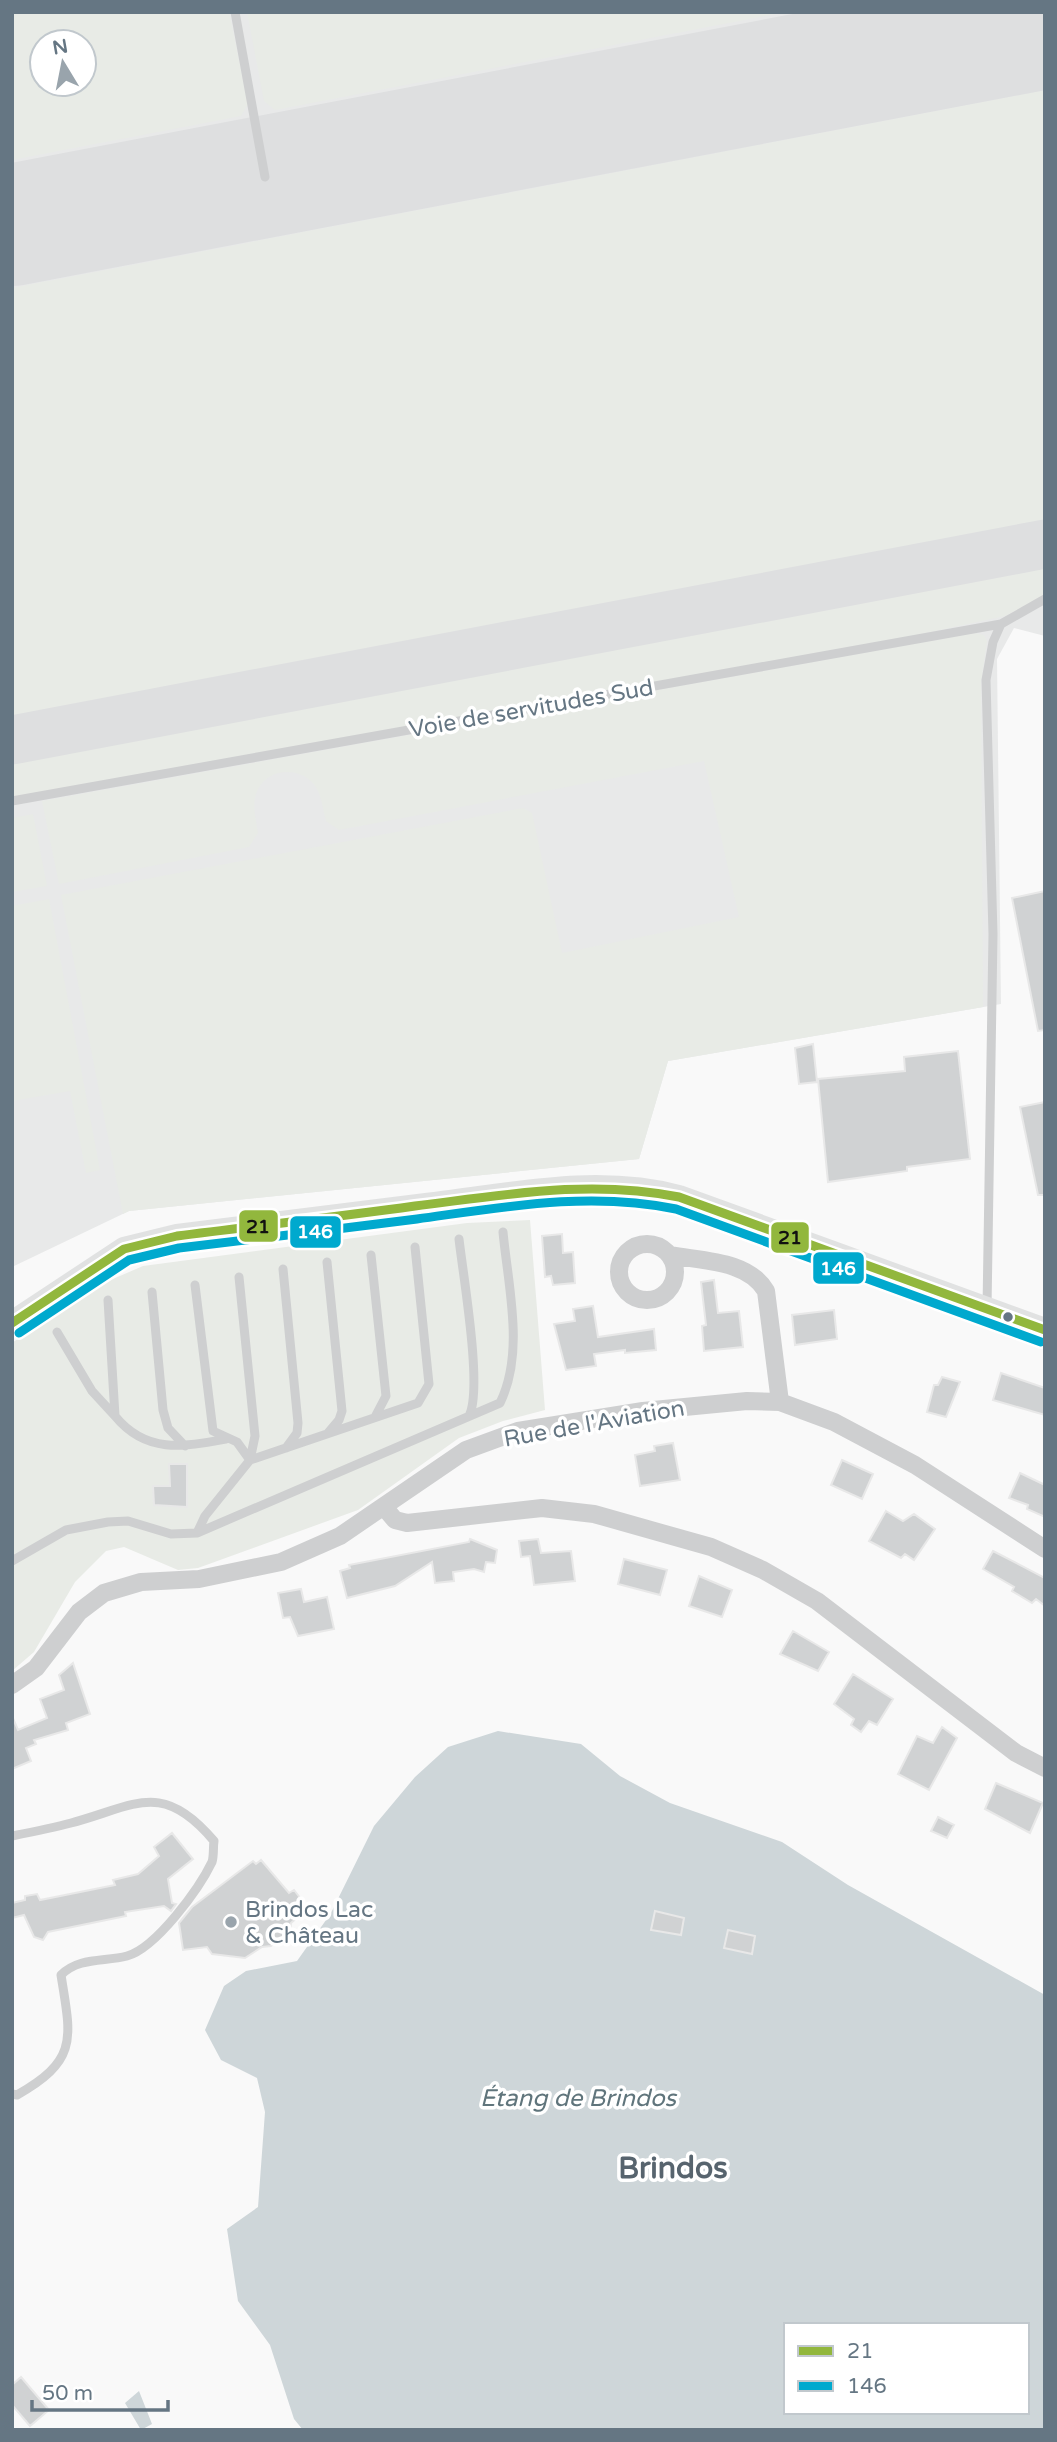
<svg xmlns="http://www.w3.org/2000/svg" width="1057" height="2442" font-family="'Varela Round',sans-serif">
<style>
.built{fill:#e8e9e9;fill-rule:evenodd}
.green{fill:#e8ebe6;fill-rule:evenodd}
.water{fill:#ced6d9;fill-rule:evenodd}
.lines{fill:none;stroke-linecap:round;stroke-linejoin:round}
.taxiway{stroke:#dedfe0;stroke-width:49}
.runway{stroke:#dedfe0;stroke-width:122}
.building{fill:#d0d2d3;stroke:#e8e8e8;stroke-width:2}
.lane{stroke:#cecfd0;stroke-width:9}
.street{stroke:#cecfd0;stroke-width:18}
.secondary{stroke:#e1e2e2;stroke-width:24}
.bus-1-casing{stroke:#fff;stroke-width:14}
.bus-2-casing{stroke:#fff;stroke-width:14}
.bus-1{stroke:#92b73d;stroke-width:9}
.bus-2{stroke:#00a9ce;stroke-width:9}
.bus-dot{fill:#657683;stroke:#fff;stroke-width:2.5}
.poi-dot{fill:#99a4ac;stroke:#fff;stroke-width:2.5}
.labels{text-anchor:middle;stroke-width:7;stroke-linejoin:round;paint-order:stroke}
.street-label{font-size:23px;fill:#657683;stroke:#fff}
.poi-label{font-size:23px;fill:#657683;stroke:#fff;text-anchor:start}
.water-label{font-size:24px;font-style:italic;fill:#60757c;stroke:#fff}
.district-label{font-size:30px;font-weight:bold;fill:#57646e;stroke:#fff}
.line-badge{stroke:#fff;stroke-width:2.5}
.badge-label{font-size:19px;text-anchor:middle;font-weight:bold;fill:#fff}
.pale-badge-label{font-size:19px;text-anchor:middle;font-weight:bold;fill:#111}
</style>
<rect width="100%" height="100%" fill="#f9f9f9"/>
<path class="built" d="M12,12H1045V636L1014,628L997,659L1001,1004L668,1061L639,1159L129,1211L12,1267ZM42,42H84V84H42Z"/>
<path class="green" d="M12,12H229L248,104L241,116L12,160ZM42,42H84V84H42Z
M247,12H786L275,110L264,101Z
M1045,90V534L12,730V288Z
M1045,554V595L1005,616L912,636L12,797V751Z
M975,633L984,635L987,641L981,682L983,1007L668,1061L639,1159L129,1211L123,1214L61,895L523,808L532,813L562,953L739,917L704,761L339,830L326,821C323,811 322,798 317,789C305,767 270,766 258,789C251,803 256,819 258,833L249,847L59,884L42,801Z
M33,814L47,886L12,892V818Z
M49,899L100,1170L86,1173L70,1091L12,1101V906Z
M530,1220L545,1410L503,1421L459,1438L358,1510L198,1568L178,1570L124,1547L106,1551L75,1582L34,1652L12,1671V1343L85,1291L143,1266L467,1223Z"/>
<path class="water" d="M498,1731L581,1744L620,1776L670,1803L782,1842L848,1885L1045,1995V2430H303L294,2419L270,2345L238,2301L227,2229L258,2207L265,2112L257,2078L221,2060L205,2030L224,1986L246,1971L297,1961L331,1913L374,1826L415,1777L448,1747ZM786,2325H1027V2412H786Z
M139,2391L152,2424L141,2430L125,2403Z"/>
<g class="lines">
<path class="taxiway" d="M12,740L1045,544"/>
<path class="runway" d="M12,225L1045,28"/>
</g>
<path class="building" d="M1045,891V1030L1038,1031L1012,898Z
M813,1044L817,1082L799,1084L795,1048Z
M958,1051L970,1159L907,1167V1171L828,1182L818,1079L905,1071L904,1057Z
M1045,1102V1195H1038L1020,1107Z
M562,1234L563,1253L573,1252L575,1283L553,1285L551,1276L545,1277L542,1236Z
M714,1280L718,1313L739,1311L743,1347L704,1351L702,1326L706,1325L701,1282Z
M593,1306L598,1337L654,1329L656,1350L625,1353V1350L594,1354L596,1366L566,1370L554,1324L575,1321L573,1309Z
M834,1310L837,1339L795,1345L792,1315Z
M1001,1373L1045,1388V1415L993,1400Z
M942,1377L960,1382L946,1417L927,1412L934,1385H938Z
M673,1443L680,1480L640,1486L635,1455L655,1451L654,1446Z
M842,1460L873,1474L862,1499L831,1485Z
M169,1464H187V1507L154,1505L153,1486H170Z
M1020,1473L1045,1485V1517L1027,1509L1028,1505L1009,1498Z
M886,1511L903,1521L914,1514L935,1529L914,1560L905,1554L901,1558L869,1541Z
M470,1539L497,1550L495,1563L486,1562L484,1572L474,1569L453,1572L454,1581L435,1583L432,1562L395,1586L347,1598L340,1571L350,1568L349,1565L469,1542Z
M538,1539L541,1553L571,1551L575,1581L534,1585L530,1556L521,1557L519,1541Z
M993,1551L1045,1578V1606L1036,1599L1032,1603L1012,1591L1014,1587L983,1569Z
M624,1559L667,1570L660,1595L618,1584Z
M699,1576L732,1590L722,1617L689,1606Z
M301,1589L304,1602L327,1597L334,1629L298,1636L290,1617L283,1618L278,1593Z
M793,1631L829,1652L818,1671L780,1654Z
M73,1663L90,1714L66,1723L68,1730L34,1740L36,1744L26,1748L31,1761L12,1769V1716L18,1730L47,1718L40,1699L64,1690L59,1675Z
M853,1674L893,1699L877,1725L869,1721L861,1732L851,1725L854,1719L834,1704Z
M942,1727L957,1738L929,1790L898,1774L917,1736L933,1743Z
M996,1783L1043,1803L1030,1833L985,1809Z
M938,1817L954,1825L947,1838L931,1831Z
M172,1833L193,1859L168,1879L172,1903L176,1904L171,1911L164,1906L125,1912L126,1916L48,1932L43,1940L34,1937L24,1915L12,1918V1903L25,1900V1896L37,1894L40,1900L115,1885L113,1880L138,1874L159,1856L154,1847Z
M261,1860L289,1893L294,1890L308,1908L291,1923L290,1931L271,1946L262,1947L245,1958L212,1954L207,1947L183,1950L179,1923L192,1907L253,1861L256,1864Z
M655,1911L684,1918L681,1935L651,1930Z
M728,1930L755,1936L752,1954L724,1948Z
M21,2377L49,2410L30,2426L12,2405V2385Z"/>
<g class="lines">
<path class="lane" d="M235,12L265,177
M12,801L1001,624L1045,599
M459,1239C463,1275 483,1389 469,1416
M371,1255L386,1396L375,1417
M327,1262L342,1411L339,1420L328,1433
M283,1269L298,1423L297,1433L286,1448
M239,1277L255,1436L250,1460
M195,1285L213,1431L237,1442L250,1460
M152,1292L163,1410L168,1428L185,1446
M987,1308L993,934L986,680L993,642L1001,624
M57,1332L92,1391L115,1416L108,1300
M115,1416C146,1454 183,1447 226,1439
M197,1533L500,1403C525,1352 508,1286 503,1232
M12,1561L66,1530L108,1522L128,1521L171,1534L197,1533L205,1516L250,1460L418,1403L429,1384L415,1247
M12,1836C32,1832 52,1828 71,1823C135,1806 162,1779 214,1841C213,1847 214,1856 212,1862C199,1889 156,1948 127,1956C104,1962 79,1957 61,1975C71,2038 79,2060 17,2095L12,2094"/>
<path class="street" d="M619 1272a28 28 0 1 1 56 0a28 28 0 1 1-56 0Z
M670,1255C702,1261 748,1260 766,1291L780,1402
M384,1507L395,1520L407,1523L542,1508L594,1514L711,1547L763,1570L817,1601L1016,1753L1045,1768
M12,1685L36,1668L79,1612L104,1593L141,1582L199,1579L281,1562L340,1536L466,1450L518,1431L643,1411L747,1401L780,1402L834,1422L915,1465L1045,1549"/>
<path class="secondary" d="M12,1323L124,1249L177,1236C260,1226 343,1216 426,1205C510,1195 596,1175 679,1197L1045,1330"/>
<defs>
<path id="bus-1" d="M12,1323L124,1249L177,1236C256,1226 336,1217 415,1206C504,1195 590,1179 679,1197L1045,1330"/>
<path id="bus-2" d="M19,1333L129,1260L179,1248C258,1239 338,1229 417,1219C504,1207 589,1191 676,1209L1041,1342"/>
</defs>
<use href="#bus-1" class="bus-1-casing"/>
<use href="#bus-2" class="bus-2-casing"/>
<use href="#bus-1" class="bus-1"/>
<use href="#bus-2" class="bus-2"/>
</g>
<circle class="bus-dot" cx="1008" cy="1317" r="6"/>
<circle class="poi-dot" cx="231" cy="1922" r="7"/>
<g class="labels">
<g class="street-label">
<text transform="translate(531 708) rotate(-10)" y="8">Voie de servitudes Sud</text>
<text transform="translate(594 1423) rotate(-10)" y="8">Rue de l'Aviation</text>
</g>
<g class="poi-label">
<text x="245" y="1917">Brindos Lac<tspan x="245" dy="26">&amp; Château</tspan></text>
</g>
<g class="water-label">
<text x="578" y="2106">Étang de Brindos</text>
</g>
<g class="district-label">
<text x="673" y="2178">Brindos</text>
</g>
</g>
<g class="line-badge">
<rect x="238" y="1209" width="41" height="34" rx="7" fill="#92b73d"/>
<rect x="289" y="1215" width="53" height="34" rx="7" fill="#00a9ce"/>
<rect x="770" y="1221" width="40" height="33" rx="7" fill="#92b73d"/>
<rect x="812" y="1251" width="53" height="34" rx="7" fill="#00a9ce"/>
</g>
<g class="badge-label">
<text x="315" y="1238">146</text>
<text x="838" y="1275">146</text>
</g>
<g class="pale-badge-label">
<text x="258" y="1233">21</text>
<text x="790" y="1244">21</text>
</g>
<rect width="1057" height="2442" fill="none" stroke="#657683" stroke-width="28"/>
<rect x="784" y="2323" width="245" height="91" fill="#ffffff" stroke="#c1c8cd" stroke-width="2"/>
<rect x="798" y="2346" width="35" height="10" fill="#92b73d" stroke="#c1c8cd" stroke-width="2"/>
<text x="847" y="2358" font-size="21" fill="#657683">21</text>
<rect x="798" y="2381" width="35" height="10" fill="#00a9ce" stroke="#c1c8cd" stroke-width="2"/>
<text x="847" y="2393" font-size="21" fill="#657683">146</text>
<g transform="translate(63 63) rotate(350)"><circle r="33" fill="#ffffff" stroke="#c1c8cd" stroke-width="2"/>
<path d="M0-5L12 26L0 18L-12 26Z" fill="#99a4ac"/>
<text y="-10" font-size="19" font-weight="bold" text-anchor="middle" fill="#657683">N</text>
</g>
<path d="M32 2400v10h136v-10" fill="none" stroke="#657683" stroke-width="3.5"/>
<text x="42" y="2400" font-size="21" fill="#657683" stroke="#ffffff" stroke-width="5" paint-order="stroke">50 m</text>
</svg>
